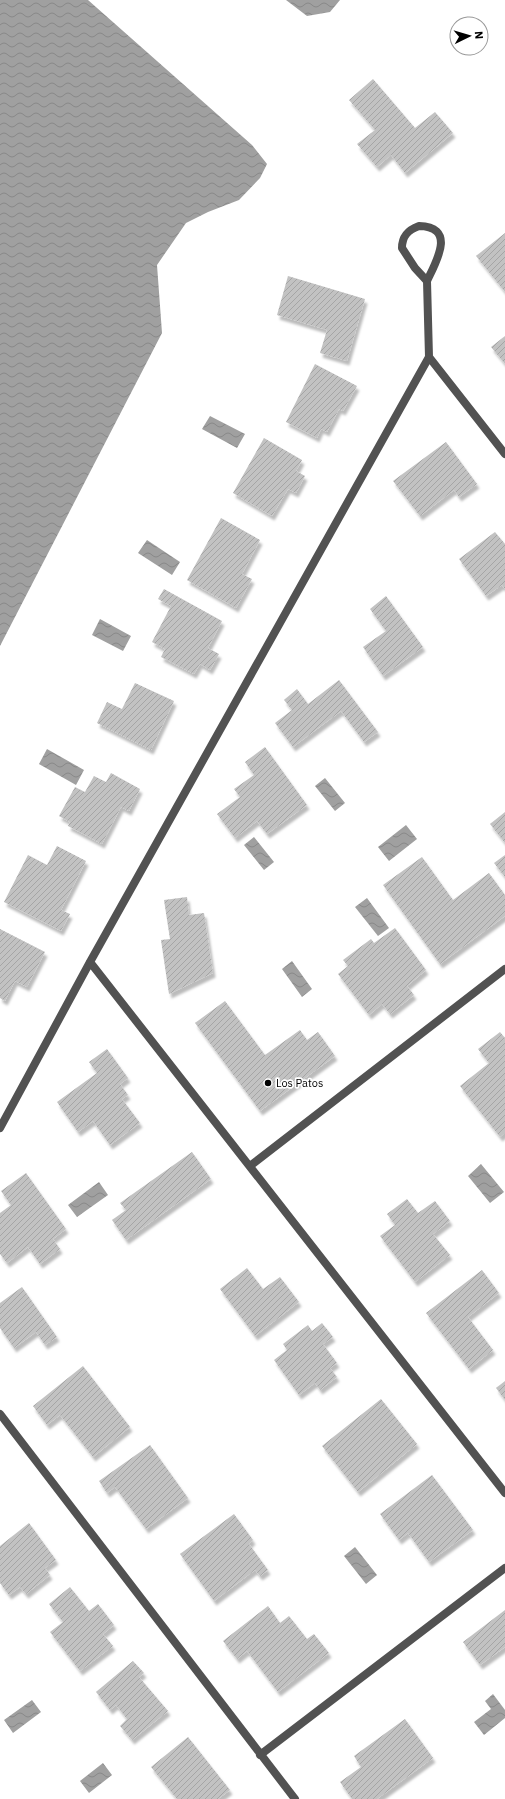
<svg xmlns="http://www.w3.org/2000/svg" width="505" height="1799" font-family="'IBM Plex Sans',sans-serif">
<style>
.water{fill:url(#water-waves)}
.building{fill:url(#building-hatch);filter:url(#shadow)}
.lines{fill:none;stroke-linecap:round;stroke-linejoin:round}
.minor{stroke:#525252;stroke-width:8}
.poi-dot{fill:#000;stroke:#fff;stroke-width:1.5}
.labels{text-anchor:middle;stroke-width:3.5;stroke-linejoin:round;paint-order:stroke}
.poi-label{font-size:11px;fill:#000;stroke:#fff;text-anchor:start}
</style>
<defs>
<pattern id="water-waves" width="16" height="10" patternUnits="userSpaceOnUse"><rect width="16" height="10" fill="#a0a0a0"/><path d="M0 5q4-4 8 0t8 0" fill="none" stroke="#888"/></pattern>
<pattern id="building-hatch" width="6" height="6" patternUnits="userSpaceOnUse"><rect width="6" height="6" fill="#c2c2c2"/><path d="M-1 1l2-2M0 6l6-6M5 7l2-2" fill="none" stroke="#a5a5a5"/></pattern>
<filter id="shadow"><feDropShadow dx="2.5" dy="4.5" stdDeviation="1" flood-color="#0004"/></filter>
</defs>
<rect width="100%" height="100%" fill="#fff"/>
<path class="water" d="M0,0H88L252,145L267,164L260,178L239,200L208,212L186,223L157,265L162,333L0,646Z
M286,0H340L330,12L307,16Z
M210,416L245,434L237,448L202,429Z
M147,540L180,562L172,575L138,553Z
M100,619L131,636L123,651L92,635Z
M47,749L84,770L76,785L39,764Z
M325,778L345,803L335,811L315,786Z
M406,825L417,839L389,861L378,847Z
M254,837L274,862L264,870L244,845Z
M367,898L389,928L378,936L355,907Z
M292,961L312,989L302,997L282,969Z
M481,1164L504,1192L490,1203L468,1176Z
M99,1182L108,1195L77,1217L68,1205Z
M355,1547L377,1575L366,1584L344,1556Z
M493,1694L505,1710V1718L484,1735L474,1722L491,1709L485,1701Z
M32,1700L41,1712L13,1733L4,1720Z
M103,1763L112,1775L89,1793L80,1781Z"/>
<path class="building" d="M373,79L415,128L435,112L453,133L405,173L391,155L377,167L357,144L375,130L349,100Z
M505,233V292L476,256Z
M288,276L365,299L347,361L320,353L327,330L277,315Z
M505,336V364L491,347Z
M315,364L357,386L343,411L339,409L327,432L321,429L317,438L286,422Z
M264,438L302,460L296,471L305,476L296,493L288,489L272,516L233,493Z
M446,442L477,484L459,497L454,490L420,516L393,481Z
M221,518L260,540L242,574L252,579L236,608L187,580Z
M495,532L505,544V589L502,585L486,596L459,559Z
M164,589L222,621L208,648L219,654L210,670L200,664L194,674L161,657L165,649L152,642L171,606L158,599Z
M386,596L423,647L383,676L363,647L386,631L370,609Z
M339,680L378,732L364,742L341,711L293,747L275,723L292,710L284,700L297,689L308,704Z
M135,683L174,701L151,750L97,723L107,702L122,709Z
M265,747L307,805L267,834L257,821L235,838L217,814L240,797L234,789L254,775L245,762Z
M111,773L140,789L129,811L121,807L102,844L68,826L70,822L59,816L75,787L85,792L94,776L106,782Z
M505,812V843L490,824Z
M57,846L86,861L61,910L70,914L61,931L4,902L28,855L47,865Z
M505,855V877L494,863Z
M422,857L453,900L489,873L505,895V916L440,964L383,885Z
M187,897L189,915L204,913L213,973L169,994L161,940L170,939L164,900Z
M395,928L426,970L407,986L414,995L390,1014L382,1004L369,1015L338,974L348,966L343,960L371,939L374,943Z
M0,929L45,952L27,987L15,981L5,1001L0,998Z
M225,1001L265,1055L300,1030L307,1040L318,1032L335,1056L260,1111L195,1023Z
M500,1032L505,1038V1133L500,1137L460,1086L489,1063L478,1049Z
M107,1049L128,1078L120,1084L128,1095L122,1099L140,1123L110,1145L93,1121L78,1132L57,1102L97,1073L89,1062Z
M192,1152L211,1179L126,1240L112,1220L126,1210L120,1203Z
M26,1173L66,1229L53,1239L60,1249L40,1264L28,1247L7,1263L0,1254V1213L11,1205L1,1191Z
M407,1199L418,1213L435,1201L450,1221L433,1234L450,1255L415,1282L380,1236L395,1225L387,1214Z
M247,1268L263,1289L280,1277L299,1302L255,1336L220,1289Z
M482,1270L499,1293L468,1317L493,1350L469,1369L426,1313Z
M22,1287L57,1337L45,1345L36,1332L14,1348L0,1328V1303Z
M322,1323L333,1337L323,1344L337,1363L330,1368L337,1377L320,1390L315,1383L299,1395L274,1360L287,1350L283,1344L308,1325L312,1331Z
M83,1366L130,1427L93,1457L60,1415L47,1425L33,1406Z
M505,1381V1400L496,1388Z
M381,1399L417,1444L358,1492L322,1446Z
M150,1445L188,1498L146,1529L115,1487L107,1493L99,1481Z
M432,1475L473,1530L429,1562L408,1533L399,1540L380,1514Z
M234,1514L253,1540L249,1544L268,1570L260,1576L255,1570L214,1601L180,1554Z
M29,1523L56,1560L45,1568L50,1575L26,1594L20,1587L9,1595L0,1583V1546Z
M70,1587L89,1611L98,1604L114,1625L103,1634L113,1646L80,1671L50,1632L63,1622L49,1604Z
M268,1606L280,1623L289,1616L307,1639L314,1634L329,1653L278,1692L247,1651L237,1659L223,1641Z
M505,1610V1647L480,1665L463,1642Z
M133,1661L144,1673L139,1677L168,1711L132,1740L120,1726L127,1719L116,1705L110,1710L96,1692Z
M405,1719L433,1758L377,1799H352L340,1782L361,1767L354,1756Z
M188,1737L230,1790L218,1799H177L151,1767Z"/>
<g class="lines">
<path class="minor" d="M419,226C457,227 436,262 427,281L415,268L402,248C402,236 408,230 419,226Z
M429,357L505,454
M90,962L505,1493
M0,1128L90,962L429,357L427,281
M250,1166L505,969
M0,1414L295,1799
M260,1755L505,1568"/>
</g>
<circle class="poi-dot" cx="268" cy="1083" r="4"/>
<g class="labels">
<g class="poi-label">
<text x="276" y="1087">Los Patos</text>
</g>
</g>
<g transform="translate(469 36) rotate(85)"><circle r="19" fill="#ffffff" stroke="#999999"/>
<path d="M0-3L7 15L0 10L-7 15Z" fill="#000000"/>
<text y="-6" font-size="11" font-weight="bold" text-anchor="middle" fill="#000000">N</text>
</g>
</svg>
